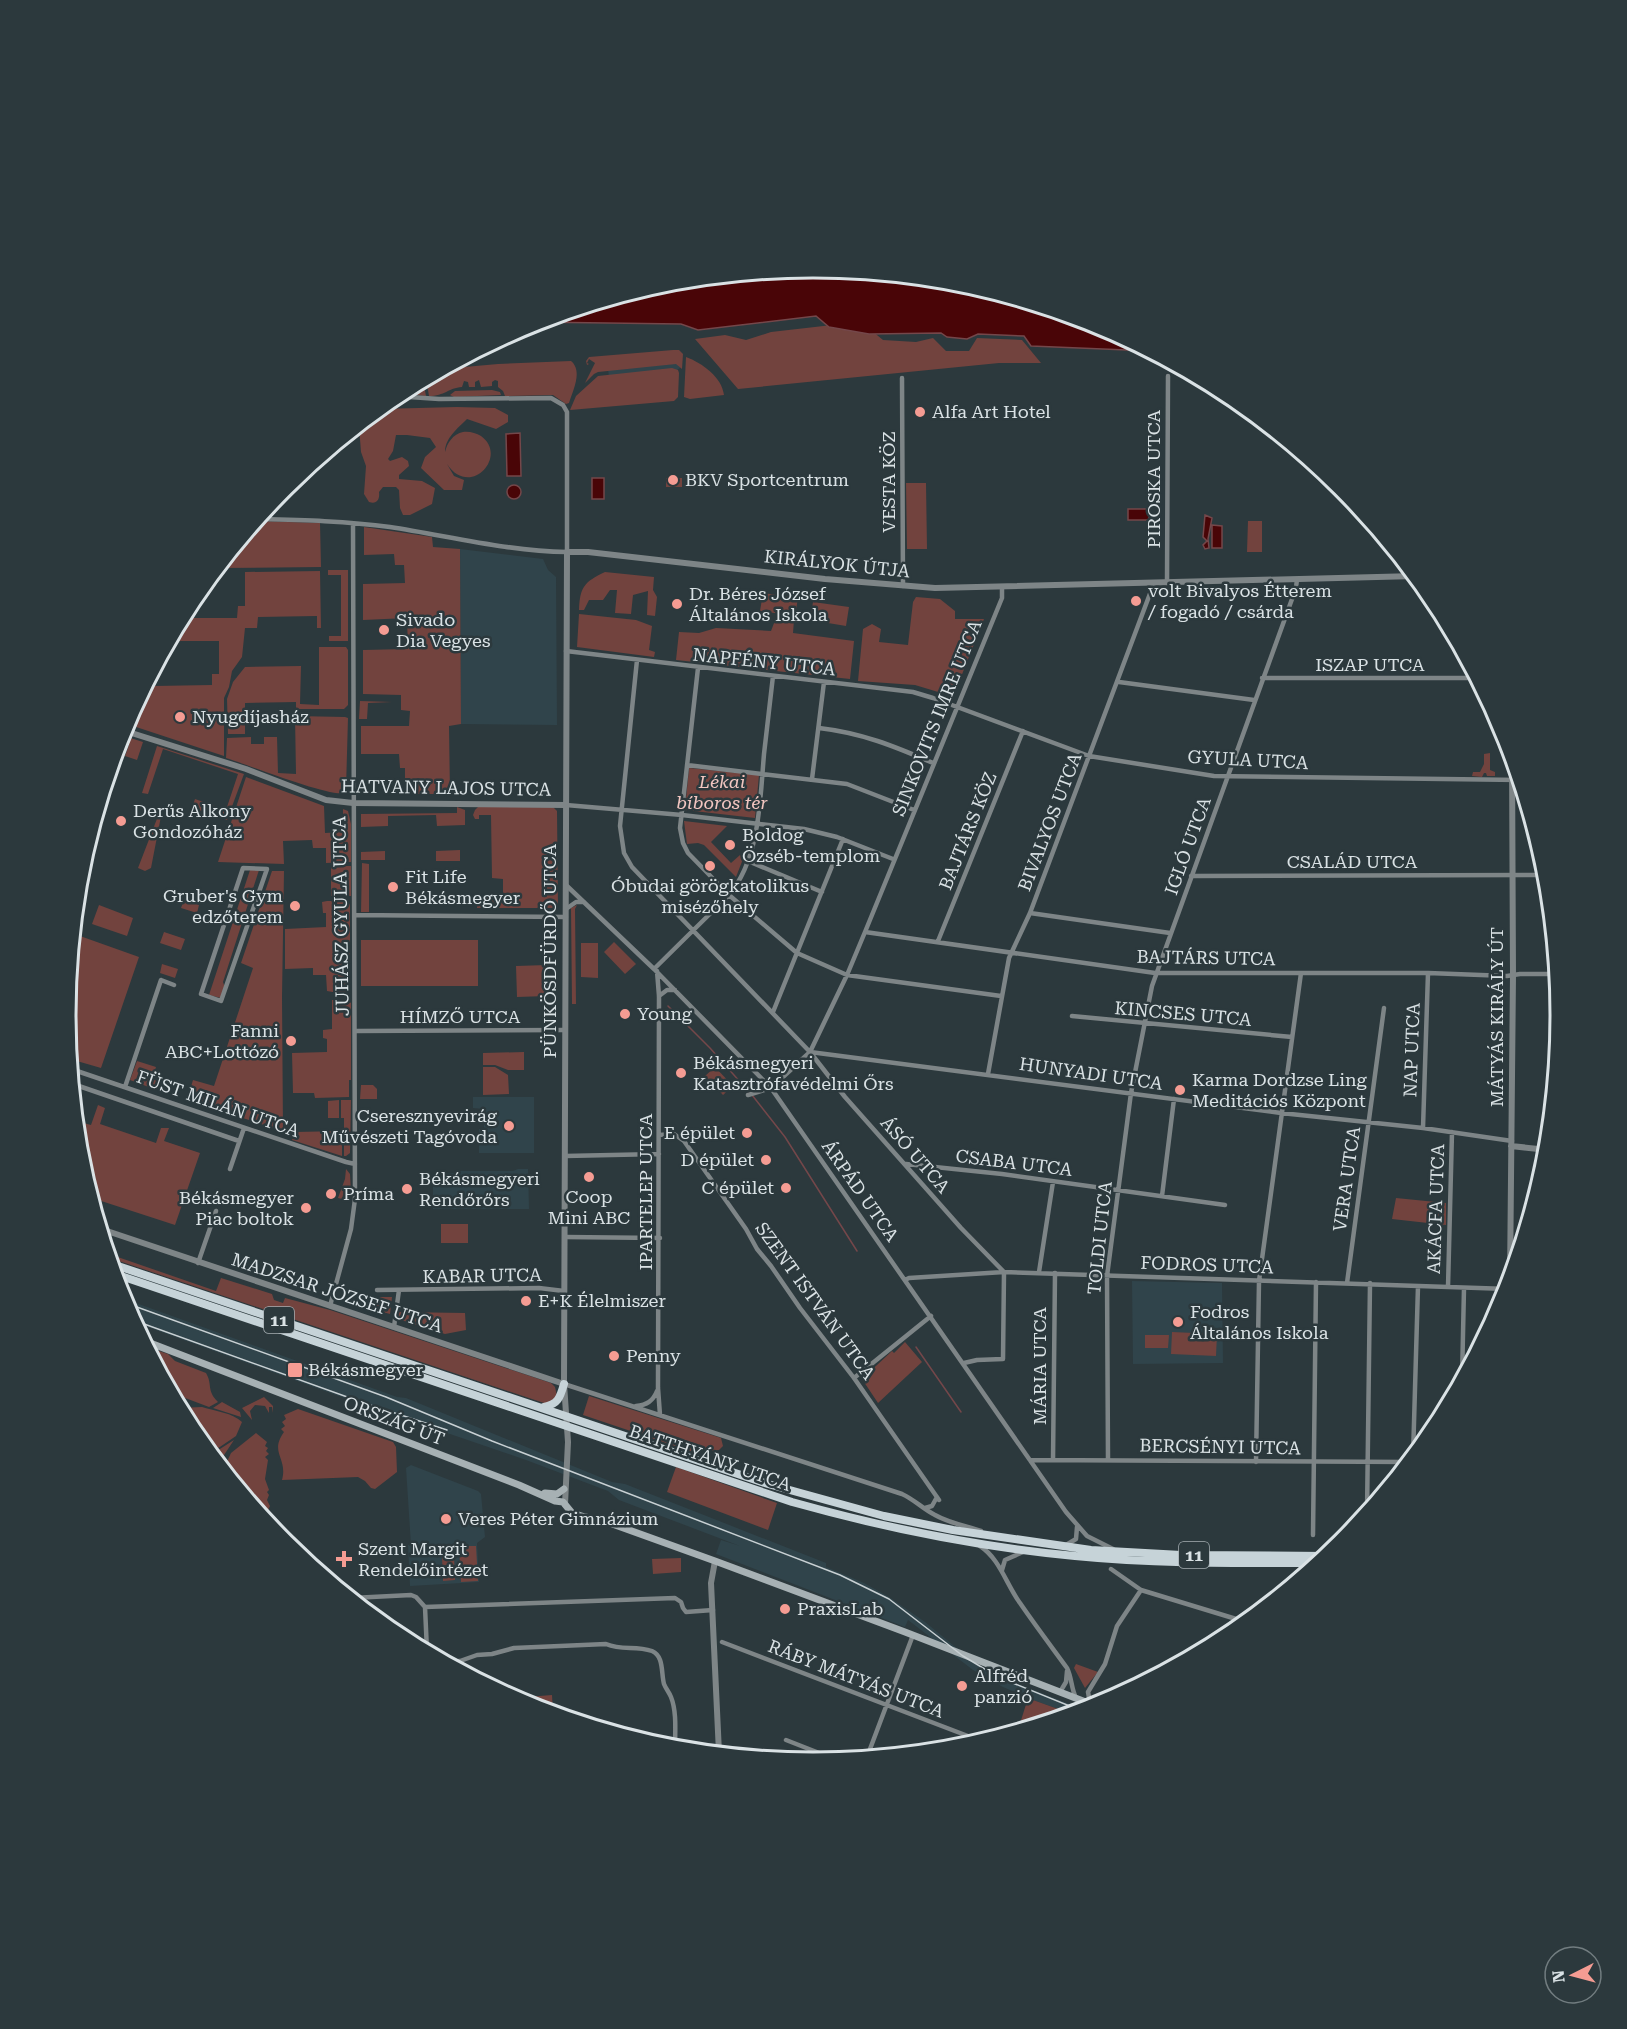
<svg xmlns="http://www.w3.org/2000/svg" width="1627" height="2029" font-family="'Roboto Serif',serif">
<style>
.built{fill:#30444b}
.green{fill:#72433e}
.water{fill:#490507;stroke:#74474a;stroke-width:1.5}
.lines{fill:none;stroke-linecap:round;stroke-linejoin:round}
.stream{stroke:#74474a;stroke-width:1.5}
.minor{stroke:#7e8587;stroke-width:4.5}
.tertiary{stroke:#7e8587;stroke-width:6}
.secondary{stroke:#a7b1b4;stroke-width:7}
.primary{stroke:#c6d3d8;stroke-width:8}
.tram{stroke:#c8d0d3;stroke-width:1.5}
.poi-dot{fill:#f59c93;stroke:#2c393d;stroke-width:2}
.labels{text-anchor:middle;stroke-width:5;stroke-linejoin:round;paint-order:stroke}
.shield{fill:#2c393d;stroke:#a6afb3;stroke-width:1.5}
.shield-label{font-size:16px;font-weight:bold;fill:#dae2e5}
.poi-label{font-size:18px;fill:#dae2e5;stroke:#2c393d;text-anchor:start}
.street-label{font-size:18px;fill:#dae2e5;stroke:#2c393d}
.park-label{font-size:18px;font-style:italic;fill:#f2c6c1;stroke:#2c393d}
.rim{fill:none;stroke:#dae2e5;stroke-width:3}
</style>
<rect width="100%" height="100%" fill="#2c393d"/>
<path class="built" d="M680,355V368L677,370L609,377L607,362Z
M460,549L543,559L548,570L556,577L557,725L461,724Z
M473,1097H534V1153H479V1141H483V1138H479V1129H484V1123H473V1112H483L484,1109L473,1108Z
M518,1169H528L529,1209H433V1174L454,1173L457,1171H513Z
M1132,1281L1222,1283L1223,1363L1133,1364Z
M122,1298L397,1397L406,1398L612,1482L625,1484L826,1563V1567L864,1583L889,1597L925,1622L976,1664L1018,1684L1085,1710L1072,1714L1033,1700L1003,1687L973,1670L908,1620L905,1627L716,1554L721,1540L740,1546L619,1500L608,1491L526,1460L336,1395L134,1322Z
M411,1465L478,1491L481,1494L485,1537L477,1543L479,1582L410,1586L408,1545H411L406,1468Z"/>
<path class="green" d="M841,324L866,326L883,340L916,342L933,338L946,351H969L977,338L1022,340L1041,363H999L738,389L695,339L725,335L746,340L771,332Z
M673,350H679L683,354L682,369L676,364L598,372L594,374L585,383L595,363L589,359L587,363L589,364L587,365L586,361L589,357Z
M686,357C702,363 722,377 724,395L690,399L684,397Z
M571,361C583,371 573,390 569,403L566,404L553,395L505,396L503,391L498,387V381L495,380L492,382V386L481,387L479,380L475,382V387H469L468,382L464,381L462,387C448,388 445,396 429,396L426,378L442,369L498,364Z
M672,368L678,370L679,373L678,397L674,401L570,410L576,396L598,376Z
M423,380L426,396L398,393H399Z
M492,390L500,392L501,395L454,397L450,395L455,391Z
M457,407L495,408L508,415V422L496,429L467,419C458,428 445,438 445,452C447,443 453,434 463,432C469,431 476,433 481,436C509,456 470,499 447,464L454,476L464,480L462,490H444L421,468L425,457L436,447L430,438L407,435H396L393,451L388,459L390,461L402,457L408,461L409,466L399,475V479L422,481L435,488L432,504L410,515H403L400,508L399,490L396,487H383L379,492C380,499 377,505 369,502L364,494L366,466L361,452L359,426L379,409Z
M666,478H682V487H666Z
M906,483H926L927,549H907Z
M256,521L320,523L321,567L217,568Z
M1248,521H1262V552H1247Z
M364,527L432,537L433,547L460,549L461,724L449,726L450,794H405V768H400L399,754H361V726H409L410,711L401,710V695L363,694V650L408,649L407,618L363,620V584L405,583L404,565H395L394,554L364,555Z
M328,570H348V641H329V636H341V575H328Z
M320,571L321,628H317V616L258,617L257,628H245L242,657L232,671L229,687L224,698V756L127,724V721L153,672L154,686L212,685V674H219V641H170L182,618H237L238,606H245V572Z
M605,572L654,577L653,590L657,597L655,616L647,615L648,591L633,595L631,614L615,613L617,590H610L603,600H589L584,610H579C580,587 584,582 605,572Z
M763,593L798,598L795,616L760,611Z
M916,597L940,599L955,611V619H984L955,692L948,695L915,685L858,681L863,629L872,624L881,629L879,642L908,645L913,602Z
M813,602L849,607L846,626L810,620Z
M579,614L636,620L652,626L649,650L655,652L654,657L577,647Z
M776,618L794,620L793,633L854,641L850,679L676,660L679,632L699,633L716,628L771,631Z
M319,647H346L348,650V705L344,709H296V702L245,703V734H228L227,699L233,682L245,667L301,666L300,704L319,705Z
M360,701L392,702L368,703L367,719H359Z
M295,716L345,717L348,718L346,789L344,793C329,797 246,764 226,758L227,738L251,737V744H264V737H277L278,773L296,774Z
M121,735L143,742L137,760L125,756L129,745L119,741Z
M157,746L244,774L227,820L192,808L195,799L226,810L238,774L163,749L148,794L142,793Z
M1490,753V770L1495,772V776H1487L1486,773H1484L1482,777L1472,776L1473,772H1480L1484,764V754Z
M689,768L759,775L755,818L685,810Z
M246,777L324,806L325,833L343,832V809L348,811L351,824V862L326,863V848H313L312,840L283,841L284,864L218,862Z
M479,806L553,807L557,811L558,908H477V896H503V879L492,878L491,815H479V819H475L473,815L475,810Z
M457,807L465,810V825L437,826L436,815L388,816V826L361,827V814L457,813Z
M160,811H162L151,868L145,871L138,868Z
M684,821L727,826L711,842L731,863L740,855L743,859L736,877L704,845L698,843L687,844Z
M460,850V861H436V851Z
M385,851V860H361V852Z
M362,863L369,864V912H361Z
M331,866H351V896H331Z
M250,870H259L223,982L225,988L221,998L209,995Z
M272,871H284L282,997L283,1131L187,1100L193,1080L214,1086L253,968L241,963Z
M184,900L199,905L197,913L181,908Z
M327,901H344L350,904V991L344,994L327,991L326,975H313V968L285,969V929L326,927V913H323L322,902Z
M99,905L133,918L127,936L92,924Z
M577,905L575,909L576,1004H572L571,908Z
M164,932L185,939L181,950L160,943Z
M80,936L139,957L101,1068L70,1059L66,1014L71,965Z
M361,940H478V986H361Z
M614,942L636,964L625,974L604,952Z
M581,943H598V978L581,977Z
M162,964L178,969L175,978L160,973Z
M547,965V996L517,997L516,966Z
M332,1000H347L351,1003V1080H349V1097L315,1098L314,1093H293L292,1053L327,1052V1039L323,1038V1030L332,1029Z
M524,1052V1070H508L495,1065H483V1053Z
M137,1061L156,1067L152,1079L157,1081L154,1089L130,1080Z
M483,1067H495L508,1075L509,1094L483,1095Z
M715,1067L733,1086L723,1095L705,1076Z
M361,1085H373L377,1089V1099H360Z
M339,1100V1118H328V1101Z
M341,1100H351L350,1153L346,1156H344V1118H341Z
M98,1105L105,1108L100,1124L156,1143L161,1128H169L164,1141L200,1153L175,1225L92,1198L80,1160L76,1121L91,1125Z
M342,1131V1156L292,1140L295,1132Z
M346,1169L350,1174L351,1192L350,1194L343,1195L342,1199L338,1198L345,1179Z
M1396,1198L1446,1203V1225L1392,1219Z
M441,1224H468V1243H441Z
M109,1254L216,1291L221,1278L272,1294L274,1300L283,1303L285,1298L330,1310L551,1383L555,1387L557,1396L549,1403H544L110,1258Z
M375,1297H392L390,1314L375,1310Z
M399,1312L465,1313L466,1330L445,1334L398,1319Z
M1172,1332L1217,1334L1216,1356L1171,1354Z
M1145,1335H1169L1168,1348H1145Z
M905,1342L922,1362L878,1403L862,1379L892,1351L894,1353Z
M156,1350L168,1354L175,1361L206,1373C213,1385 206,1390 218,1402L209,1407L172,1393L157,1365L159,1357L152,1354Z
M589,1396L718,1437L721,1438L723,1446L719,1450L711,1451H690L583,1415Z
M264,1397L273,1406V1413L272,1407H269V1413L265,1406L255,1405L250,1411L252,1420L242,1408Z
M222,1402L240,1412L241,1417L213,1408Z
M202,1407C215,1411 233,1413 242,1422L236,1436L211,1453L192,1429L180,1408Z
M298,1409L393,1442L396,1447L397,1472L375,1489L371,1488L365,1481L358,1477L282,1480C288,1458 269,1453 284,1432L281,1429L285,1426L282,1422L286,1419L284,1415Z
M256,1433L267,1442L265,1446L268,1448L266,1451L269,1454L265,1457L268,1460L265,1479L269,1490L267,1492L269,1495L267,1500L270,1506L268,1510L264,1513L259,1512L224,1468L231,1453Z
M234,1440L224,1455L215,1457L212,1454Z
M676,1467L777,1503L768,1530L667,1492Z
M459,1546H476L478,1581L461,1582Z
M442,1556H454L455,1580L443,1581Z
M681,1558V1572L653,1574L652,1559Z
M1076,1664L1098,1672L1085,1688L1074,1668Z
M552,1695L553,1713L527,1705L515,1698Z
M1028,1698L1033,1700L1072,1714L1018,1730Z"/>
<path class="water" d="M814,267L960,281L1100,324L1151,351L1031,346L1024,336L978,334L967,339L947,337L941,333L869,334L829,327L816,316L698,330L681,324L533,322L668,281Z
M520,433L521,476H507L506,434Z
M592,478H604V499H592Z
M507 492a7 7 0 1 1 14 0a7 7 0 1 1-14 0Z
M1128,509H1149V520H1128Z
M1205,515L1212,518L1208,539L1209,548L1205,549L1203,545L1207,541L1203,537Z
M1212,525L1222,526V548H1212Z"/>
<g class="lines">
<path class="stream" d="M668,1006L710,1048L749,1092
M752,1095L785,1137L857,1251
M916,1347L961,1412"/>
<path class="minor" d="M902,378L903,586
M258,519C302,520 347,521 390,527C449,536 507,551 567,552V412L563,405L551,398L439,399L394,396
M1167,583L1168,376
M566,651L913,692L933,698L1089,756L1214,776L1520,780
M637,660L620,826L624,853L632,867L810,1052L845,1097L961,1228L1004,1272L1003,1359L977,1360L964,1363
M698,668L680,828L683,843L688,853L729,895L797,953L847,975L1001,996
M1262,678H1477
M1119,682L1254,700
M819,728C862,733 894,746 933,763
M687,765L847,784L914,810
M812,779L824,682
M566,805L682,815L804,829L837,837L893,859
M748,861L822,892
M243,868L267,869L221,1001L201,994Z
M1191,876L1547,875
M567,886L654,969L771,1088L1066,1512L1087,1536L1113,1549
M566,909L576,902H584
M1030,913L1170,933
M355,915L566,917
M865,932L1155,973H1428L1507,976L1520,974H1557
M938,941L1023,731
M654,969L729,895C760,858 760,800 764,754C767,728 770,702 773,676
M657,971L659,996L658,1388L660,1415
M659,996L667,990H675
M773,1012L843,839
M1072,1016L1292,1037
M356,1031L565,1030
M810,1052L1281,1113L1423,1128L1512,1141
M71,1069L346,1162L355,1164
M988,1074L1009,958L1030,913L1154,583
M73,1084L239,1141
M125,1087L161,980L174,985
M748,1095L771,1088L810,1052L847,975L865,932L1002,598V588
M1423,1128L1428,973
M659,1135L674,1134L684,1141L746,1229L757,1249L771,1266L800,1308L854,1378L939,1500
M565,1156L659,1154
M906,1164L1002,1174L1225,1205
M230,1169L244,1128
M1162,1196L1174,1099
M565,1237L660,1238
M1511,1250H1519
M198,1263L216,1211
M1039,1272L1053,1182
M905,1280L909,1278L1004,1272L1508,1289
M1347,1283L1384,1008
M1448,1287L1452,1132
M377,1290L539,1288L564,1291
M330,1306L351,1229L355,1199L353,524
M394,1327L399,1290
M854,1378L931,1316
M1462,1380L1464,1288
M564,1384L902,1494C915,1500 923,1509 935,1515C949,1523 966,1526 981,1531
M636,1406C647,1405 653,1401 657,1391
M1413,1457L1418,1286
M1030,1460L1409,1462
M1053,1460L1055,1273
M1108,1460L1107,1276L1131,1093L1152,986L1296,588L1297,579
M1256,1462L1259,1281L1301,973
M925,1508L932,1506L937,1497
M1367,1513L1370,1283
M1313,1535L1316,1282
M1066,1545L1076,1539L1077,1527
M980,1546C1000,1559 1006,1584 1020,1603C1035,1625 1051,1646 1067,1668C1072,1678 1071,1688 1076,1698
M1111,1569L1141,1590L1246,1622
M1002,1570L1005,1560L1023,1552
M352,1598L411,1595L416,1597L425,1607
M425,1607L675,1598L681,1602L683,1608L686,1612L713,1610
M425,1607L427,1651
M722,1642L981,1741
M447,1662L460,1661L477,1655L492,1654L514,1648L606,1644C623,1651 635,1645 652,1651C664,1656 661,1673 664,1684C666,1689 669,1692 671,1697C677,1712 675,1732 675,1748
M1060,1692L1066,1682L1067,1671
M1090,1703L1088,1692L1105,1664L1117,1626L1141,1590
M786,1740L837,1760
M867,1757L913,1635"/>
<path class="tertiary" d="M122,730L246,769L326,800L353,803L566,805
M1511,1146L1548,1150
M101,1229L564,1384
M1510,1280L1513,975L1512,754
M565,1504L568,1442L564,1384L567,552H588L825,579L935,588L1416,576
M715,1561L711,1583L719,1753"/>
<path class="secondary" d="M145,1341L519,1485L555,1501L563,1502L572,1513L585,1517L604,1521L715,1561L905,1632L1096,1706
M545,1493L557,1494L564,1489"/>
<path class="primary" d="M112,1264L768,1484L884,1516L953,1530L1091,1550L1181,1555L1327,1556
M115,1274L792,1502C885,1528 979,1547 1075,1556C1156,1564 1236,1563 1317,1563
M544,1407C558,1404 560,1398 564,1384"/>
<path class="tram" d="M123,1302L386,1397L492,1441L840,1575L889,1599L963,1656L998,1677L1082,1711
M133,1320L364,1403L447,1430"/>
</g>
<g class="poi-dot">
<circle cx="920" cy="412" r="6"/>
<circle cx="673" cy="480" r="6"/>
<circle cx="1136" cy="601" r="6"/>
<circle cx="677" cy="604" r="6"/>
<circle cx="384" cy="630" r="6"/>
<circle cx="180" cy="717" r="6"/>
<circle cx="121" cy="821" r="6"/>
<circle cx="730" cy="845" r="6"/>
<circle cx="710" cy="866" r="6"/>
<circle cx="393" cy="887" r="6"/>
<circle cx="295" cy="906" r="6"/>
<circle cx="625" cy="1014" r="6"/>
<circle cx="291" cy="1041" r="6"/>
<circle cx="681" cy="1073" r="6"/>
<circle cx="1180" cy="1090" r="6"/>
<circle cx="509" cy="1126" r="6"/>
<circle cx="747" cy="1133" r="6"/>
<circle cx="766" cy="1160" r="6"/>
<circle cx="589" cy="1177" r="6"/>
<circle cx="786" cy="1188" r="6"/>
<circle cx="407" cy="1189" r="6"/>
<circle cx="331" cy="1194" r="6"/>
<circle cx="306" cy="1208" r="6"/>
<circle cx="526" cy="1301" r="6"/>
<circle cx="1178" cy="1322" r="6"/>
<circle cx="614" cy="1356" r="6"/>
<rect x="287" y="1362" width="16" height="16" rx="3"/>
<circle cx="446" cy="1519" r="6"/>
<path d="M341 1550h6v6h6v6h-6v6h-6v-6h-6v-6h6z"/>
<circle cx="785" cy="1609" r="6"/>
<circle cx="962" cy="1686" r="6"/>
</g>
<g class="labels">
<g class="shield">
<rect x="264" y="1307" width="30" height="26" rx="4.5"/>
<rect x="1179" y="1542" width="30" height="26" rx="4.5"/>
</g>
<g class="shield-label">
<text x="279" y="1326">11</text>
<text x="1194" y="1561">11</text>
</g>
<g class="poi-label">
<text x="932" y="418">Alfa Art Hotel</text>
<text x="685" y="486">BKV Sportcentrum</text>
<text x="1148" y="597">volt Bivalyos Étterem<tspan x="1148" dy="21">/ fogadó / csárda</tspan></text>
<text x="689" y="600">Dr. Béres József<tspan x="689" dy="21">Általános Iskola</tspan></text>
<text x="396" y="626">Sivado<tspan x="396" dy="21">Dia Vegyes</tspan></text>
<text x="192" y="723">Nyugdíjasház</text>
<text x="133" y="817">Derűs Alkony<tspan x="133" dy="21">Gondozóház</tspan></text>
<text x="742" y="841">Boldog<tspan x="742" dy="21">Özséb-templom</tspan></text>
<text x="405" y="883">Fit Life<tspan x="405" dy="21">Békásmegyer</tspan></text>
<text x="710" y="892" text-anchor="middle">Óbudai görögkatolikus<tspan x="710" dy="21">misézőhely</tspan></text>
<text x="283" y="902" text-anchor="end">Gruber's Gym<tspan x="283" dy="21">edzőterem</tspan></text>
<text x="637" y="1020">Young</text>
<text x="279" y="1037" text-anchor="end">Fanni<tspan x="279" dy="21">ABC+Lottózó</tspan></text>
<text x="693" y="1069">Békásmegyeri<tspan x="693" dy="21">Katasztrófavédelmi Őrs</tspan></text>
<text x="1192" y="1086">Karma Dordzse Ling<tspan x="1192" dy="21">Meditációs Központ</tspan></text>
<text x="497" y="1122" text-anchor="end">Cseresznyevirág<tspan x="497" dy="21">Művészeti Tagóvoda</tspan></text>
<text x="735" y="1139" text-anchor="end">E épület</text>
<text x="754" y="1166" text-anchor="end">D épület</text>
<text x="419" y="1185">Békásmegyeri<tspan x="419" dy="21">Rendőrőrs</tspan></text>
<text x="774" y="1194" text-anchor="end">C épület</text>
<text x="343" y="1200">Príma</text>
<text x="589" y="1203" text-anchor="middle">Coop<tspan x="589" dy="21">Mini ABC</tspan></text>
<text x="294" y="1204" text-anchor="end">Békásmegyer<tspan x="294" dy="21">Piac boltok</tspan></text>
<text x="538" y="1307">E+K Élelmiszer</text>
<text x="1190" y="1318">Fodros<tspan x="1190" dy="21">Általános Iskola</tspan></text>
<text x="626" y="1362">Penny</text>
<text x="308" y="1376">Békásmegyer</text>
<text x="458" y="1525">Veres Péter Gimnázium</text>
<text x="358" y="1555">Szent Margit<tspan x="358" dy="21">Rendelőintézet</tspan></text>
<text x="797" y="1615">PraxisLab</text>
<text x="974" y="1682">Alfréd<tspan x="974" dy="21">panzió</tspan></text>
</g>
<g class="street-label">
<text transform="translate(1154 479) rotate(-90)" y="6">PIROSKA UTCA</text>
<text transform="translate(889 482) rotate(-90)" y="6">VESTA KÖZ</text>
<text transform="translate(837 564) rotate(6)" y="6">KIRÁLYOK ÚTJA</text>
<text transform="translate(764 662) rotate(6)" y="6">NAPFÉNY UTCA</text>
<text x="1370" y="671">ISZAP UTCA</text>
<text transform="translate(937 718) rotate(-68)" y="6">SINKOVITS IMRE UTCA</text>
<text transform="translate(1248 760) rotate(3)" y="6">GYULA UTCA</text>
<text transform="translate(446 788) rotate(1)" y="6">HATVANY LAJOS UTCA</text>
<text transform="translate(1050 822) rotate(-69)" y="6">BIVALYOS UTCA</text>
<text transform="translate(968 831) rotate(-68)" y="6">BAJTÁRS KÖZ</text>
<text transform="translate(1188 846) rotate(-70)" y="6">IGLÓ UTCA</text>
<text x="1352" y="868">CSALÁD UTCA</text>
<text transform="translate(341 916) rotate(-91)" y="6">JUHÁSZ GYULA UTCA</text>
<text transform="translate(550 951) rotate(-90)" y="6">PÜNKÖSDFÜRDŐ UTCA</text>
<text transform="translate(1206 958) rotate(1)" y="6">BAJTÁRS UTCA</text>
<text transform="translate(1183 1014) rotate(5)" y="6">KINCSES UTCA</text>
<text x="460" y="1023">HÍMZŐ UTCA</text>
<text transform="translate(1497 1017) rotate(-90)" y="6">MÁTYÁS KIRÁLY ÚT</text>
<text transform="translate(1412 1050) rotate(-88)" y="6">NAP UTCA</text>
<text transform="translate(1091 1074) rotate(8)" y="6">HUNYADI UTCA</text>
<text transform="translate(218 1104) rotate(19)" y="6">FÜST MILÁN UTCA</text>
<text transform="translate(915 1155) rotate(49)" y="6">ÁSÓ UTCA</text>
<text transform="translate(1014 1163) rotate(7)" y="6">CSABA UTCA</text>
<text transform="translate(1347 1179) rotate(-82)" y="6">VERA UTCA</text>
<text transform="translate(860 1191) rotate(55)" y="6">ÁRPÁD UTCA</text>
<text transform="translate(646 1192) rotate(-90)" y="6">IPARTELEP UTCA</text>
<text transform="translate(1436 1209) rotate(-88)" y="6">AKÁCFA UTCA</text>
<text transform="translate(1100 1238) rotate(-84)" y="6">TOLDI UTCA</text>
<text transform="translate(1207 1265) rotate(2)" y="6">FODROS UTCA</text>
<text transform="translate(482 1276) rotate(-1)" y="6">KABAR UTCA</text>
<text transform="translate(337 1293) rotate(18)" y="6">MADZSAR JÓZSEF UTCA</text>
<text transform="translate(815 1301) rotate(54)" y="6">SZENT ISTVÁN UTCA</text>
<text transform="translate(1040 1366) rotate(-90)" y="6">MÁRIA UTCA</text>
<text transform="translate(394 1421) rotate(21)" y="6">ORSZÁG ÚT</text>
<text transform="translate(1220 1447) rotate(1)" y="6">BERCSÉNYI UTCA</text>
<text transform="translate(710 1458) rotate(19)" y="6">BATTHYÁNY UTCA</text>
<text transform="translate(856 1679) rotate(21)" y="6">RÁBY MÁTYÁS UTCA</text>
</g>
<g class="park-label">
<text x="722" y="788">Lékai<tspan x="722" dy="21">bíboros tér</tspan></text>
</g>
</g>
<path d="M0 0H1627V2029H0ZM76 1015a737 737 0 1 1 1474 0a737 737 0 1 1-1474 0Z" fill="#2c393d" fill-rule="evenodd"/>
<path class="rim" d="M76 1015a737 737 0 1 1 1474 0a737 737 0 1 1-1474 0Z"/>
<g transform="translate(1573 1975) rotate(264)"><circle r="28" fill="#2c393d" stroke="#727d80" stroke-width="1.5"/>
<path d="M0-4.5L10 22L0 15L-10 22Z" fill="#f59c93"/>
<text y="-9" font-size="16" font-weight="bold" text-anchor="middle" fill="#dae2e5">N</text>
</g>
</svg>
